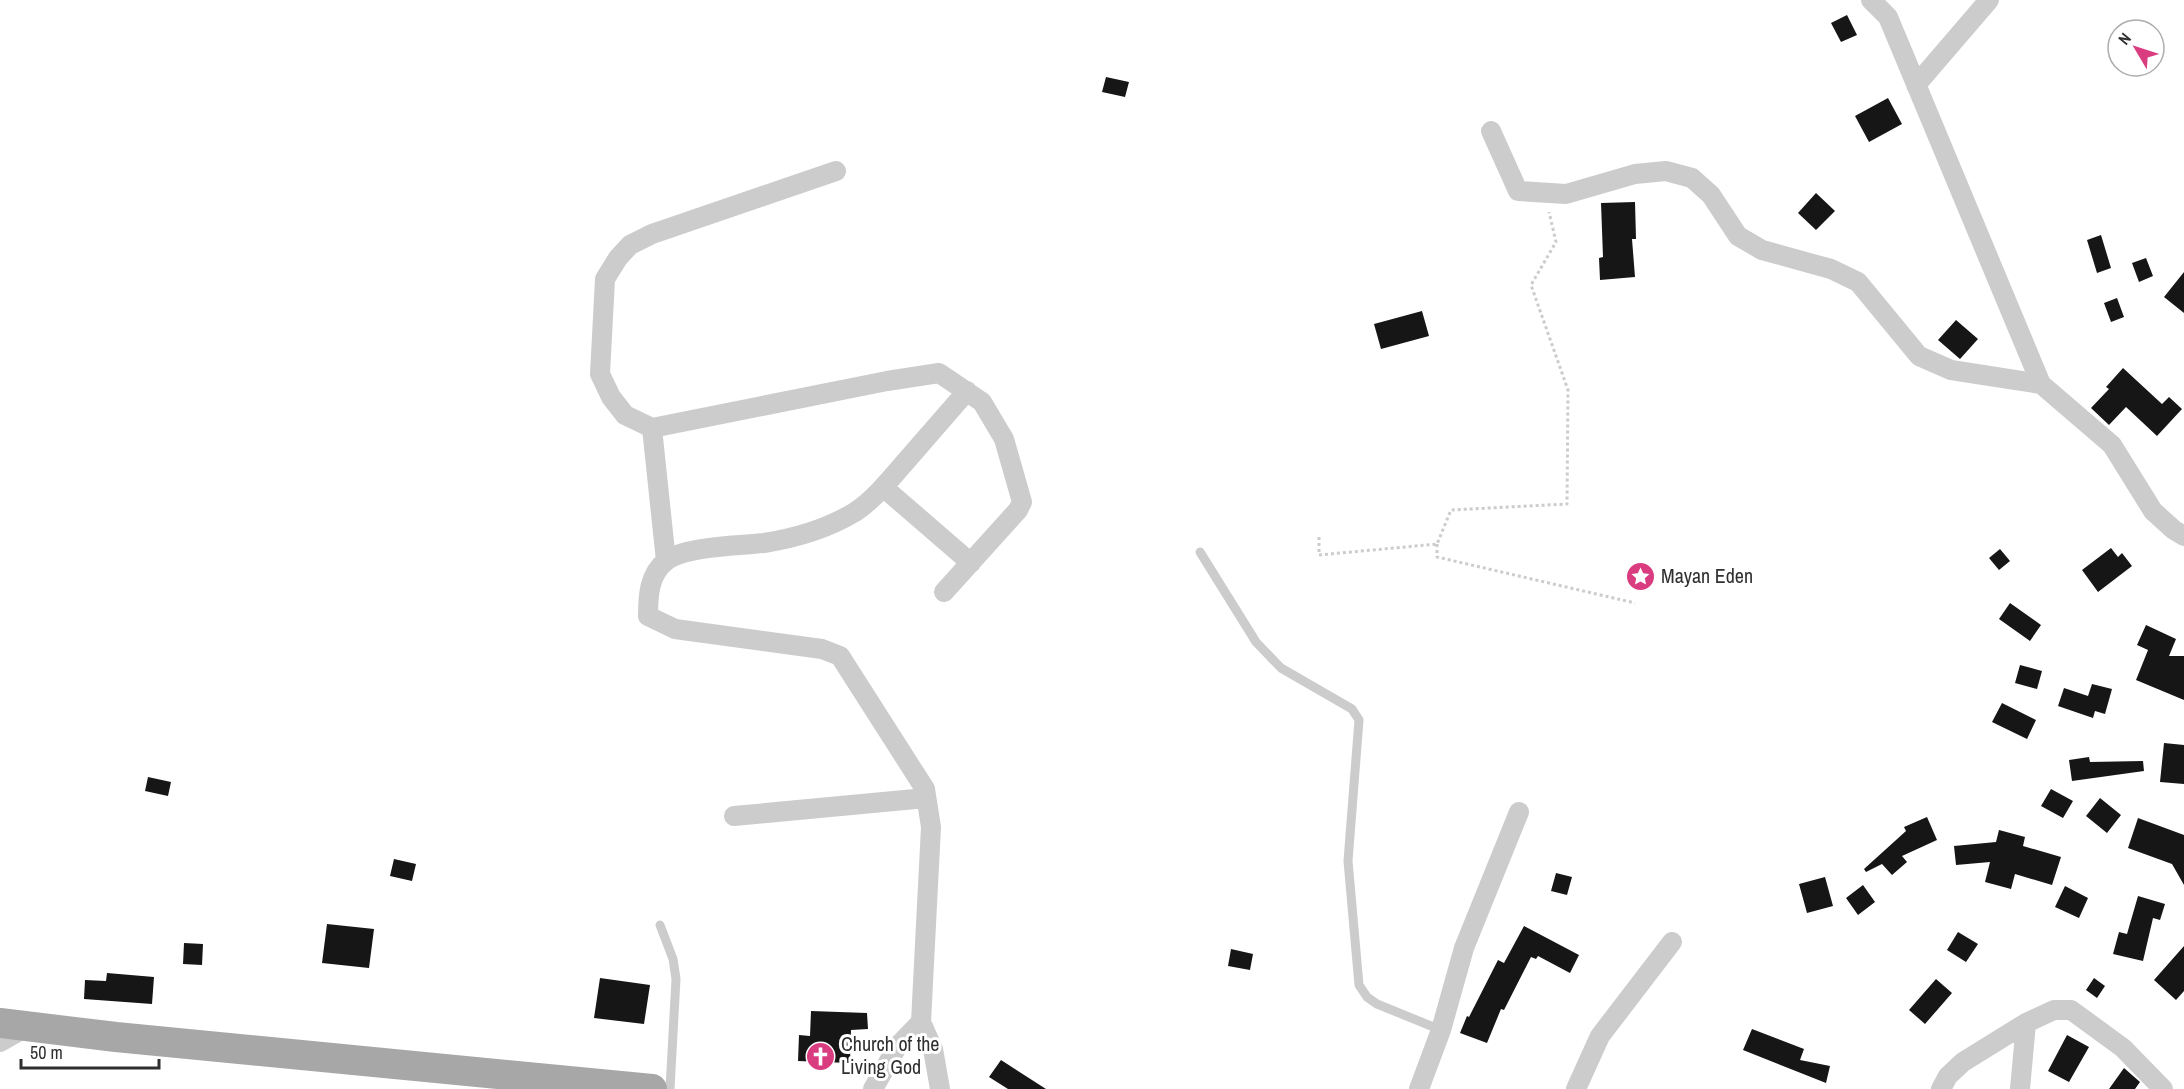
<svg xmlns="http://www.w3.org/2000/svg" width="2184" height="1089" font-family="'Archivo Narrow',sans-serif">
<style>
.building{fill:#161616}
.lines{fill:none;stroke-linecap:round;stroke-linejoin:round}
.path{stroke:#ccc;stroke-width:3;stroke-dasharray:3 3;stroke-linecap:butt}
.lane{stroke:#ccc;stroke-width:9}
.street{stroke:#ccc;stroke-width:20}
.primary{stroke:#a7a7a7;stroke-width:30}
.labels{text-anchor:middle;stroke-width:6;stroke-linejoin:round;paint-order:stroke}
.poi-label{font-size:20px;fill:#2f2f2f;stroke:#fff;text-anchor:start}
</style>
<rect width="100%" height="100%" fill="#fff"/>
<path class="building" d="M1847,15L1857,35L1841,42L1831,23Z
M1106,77L1129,82L1125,97L1102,92Z
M1888,98L1902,124L1869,142L1855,116Z
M1816,193L1835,211L1816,230L1798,213Z
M1635,202L1636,239H1632L1635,277L1600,280L1599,258L1603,257L1601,203Z
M2101,235L2111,268L2097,273L2087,240Z
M2146,258L2153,276L2139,282L2132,263Z
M2184,272V313L2164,297Z
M2117,298L2124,317L2111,322L2104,303Z
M1422,311L1429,336L1381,349L1374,324Z
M1956,320L1978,339L1960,359L1938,340Z
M2123,368L2162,404L2169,397L2182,409L2157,436L2126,407L2109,425L2091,408L2109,389L2106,387Z
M2111,548L2118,557L2122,553L2132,566L2098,592L2082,570Z
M2000,549L2010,561L1999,570L1989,558Z
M2010,603L2041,625L2030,641L1999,619Z
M2146,625L2176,639L2169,656H2184V700L2136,680L2148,650L2137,645Z
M2020,665L2042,671L2037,689L2015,683Z
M2092,684L2112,689L2105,714L2095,711L2093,718L2058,706L2064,688L2088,696Z
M2002,703L2036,720L2027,739L1992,722Z
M2164,743L2184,745V784L2160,782Z
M2089,757L2090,762L2143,761L2144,771L2072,781L2069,760Z
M148,777L171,782L168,796L145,791Z
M2051,789L2073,801L2063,818L2041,806Z
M2100,798L2121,815L2107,833L2086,816Z
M1927,817L1937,840L1902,856L1907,862L1892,875L1882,864L1866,872L1864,869L1906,831L1904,827Z
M2138,818L2184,835V885L2172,864L2128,848Z
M1999,830L2025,837L2023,846L2061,857L2052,885L2015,874L2011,889L1985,882L1990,862L1956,865L1954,846L1996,842Z
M394,859L416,864L412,881L390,876Z
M1556,873L1572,877L1567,895L1551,891Z
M1825,877L1833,906L1807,913L1799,884Z
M1863,885L1875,902L1858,915L1846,898Z
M2065,886L2088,898L2079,918L2055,907Z
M2138,896L2165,904L2160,920L2153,918L2143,961L2113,954L2119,932L2127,934Z
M327,924L374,929L369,968L322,963Z
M1524,926L1579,955L1570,973L1538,956L1536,959L1531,957L1504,1010L1501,1009L1487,1043L1460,1033L1467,1016L1469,1017L1498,960L1504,963Z
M1958,932L1978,944L1966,962L1947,950Z
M184,943L203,944L202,965L183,964Z
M2184,946V991L2176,1000L2154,980Z
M1231,949L1253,954L1250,970L1228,966Z
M107,973L154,977L152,1004L84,999L85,980L106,981Z
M600,978L650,985L644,1024L594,1018Z
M2094,978L2105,986L2097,998L2086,990Z
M1936,979L1952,993L1925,1024L1909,1010Z
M811,1011L867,1013L868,1029L851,1030L850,1063L798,1061L799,1035L810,1036Z
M1752,1029L1804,1049L1800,1060L1830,1066L1826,1083L1743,1050Z
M2067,1035L2089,1047L2069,1082L2048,1071Z
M1001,1060L1046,1089H1008L989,1077Z
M2124,1068L2140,1082L2135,1089H2109Z"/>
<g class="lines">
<path class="path" d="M1319,537V555L1437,544L1451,510L1567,504L1568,390L1531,285L1556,242L1549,212
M1437,544V557L1635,603"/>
<path class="lane" d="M1200,552L1256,642L1281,668L1352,709L1359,720L1348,861L1359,985L1367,997L1377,1004L1441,1030
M660,925L673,959L676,979L670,1089"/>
<path class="street" d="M1871,0L1888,17L2041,384L2112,445L2153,511L2174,530L2184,536
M1916,85L1989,0
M1491,131L1518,191L1566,194L1635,174L1666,171L1692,178L1711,195L1738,236L1762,250L1831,269L1858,282L1919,356L1951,370L2041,384
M836,171L652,234L630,245L618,258L605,279L600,374L611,397L625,415L652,428L887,381L939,373L982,402L1004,439L1022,502L1018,510L944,592
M652,428L666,561
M883,487L971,563
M734,816L926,798
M0,1042L28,1026
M873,1089L897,1047L921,1022
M940,1089L933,1049L921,1022L931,827L925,789L840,656L822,649L675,629L648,616C648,596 649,574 666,561C684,546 740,546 764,543C796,538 827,529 855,512C875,499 891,478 907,460C927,437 947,414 967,391
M1419,1089L1441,1030L1464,948L1519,812
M1576,1089L1600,1036L1672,942
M1941,1089L1948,1076L1963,1062L2026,1023L2054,1010H2071L2123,1048L2163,1089
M2020,1089L2026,1023"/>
<path class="primary" d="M0,1023L116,1037L652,1089"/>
</g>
<defs>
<symbol id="sight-disc" viewBox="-11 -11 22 22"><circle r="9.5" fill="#da3c80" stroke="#fff"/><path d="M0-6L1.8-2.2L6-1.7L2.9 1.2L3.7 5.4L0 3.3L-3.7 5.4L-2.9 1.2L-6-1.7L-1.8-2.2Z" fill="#fff"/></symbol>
<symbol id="church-disc" viewBox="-11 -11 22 22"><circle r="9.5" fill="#da3c80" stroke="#fff"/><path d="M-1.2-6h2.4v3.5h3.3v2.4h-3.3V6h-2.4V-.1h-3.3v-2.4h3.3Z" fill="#fff"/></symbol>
</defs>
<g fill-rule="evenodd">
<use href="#sight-disc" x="1624" y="560" width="33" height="33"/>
<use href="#church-disc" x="804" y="1040" width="33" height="33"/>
</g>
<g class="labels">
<g class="poi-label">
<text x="1661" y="583">Mayan Eden</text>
<text x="841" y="1051">Church of the<tspan x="841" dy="23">Living God</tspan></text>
</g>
</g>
<g transform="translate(2136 48) rotate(309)"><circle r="28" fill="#ffffff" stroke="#acacac" stroke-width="1.5"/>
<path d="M0-4.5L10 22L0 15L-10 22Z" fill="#da3c80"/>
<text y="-9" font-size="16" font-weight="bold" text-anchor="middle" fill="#2f2f2f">N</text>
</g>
<path d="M21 1059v9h138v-9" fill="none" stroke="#2f2f2f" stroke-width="3"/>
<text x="30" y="1059" font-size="18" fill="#2f2f2f" stroke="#ffffff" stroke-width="4.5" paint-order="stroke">50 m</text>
</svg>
